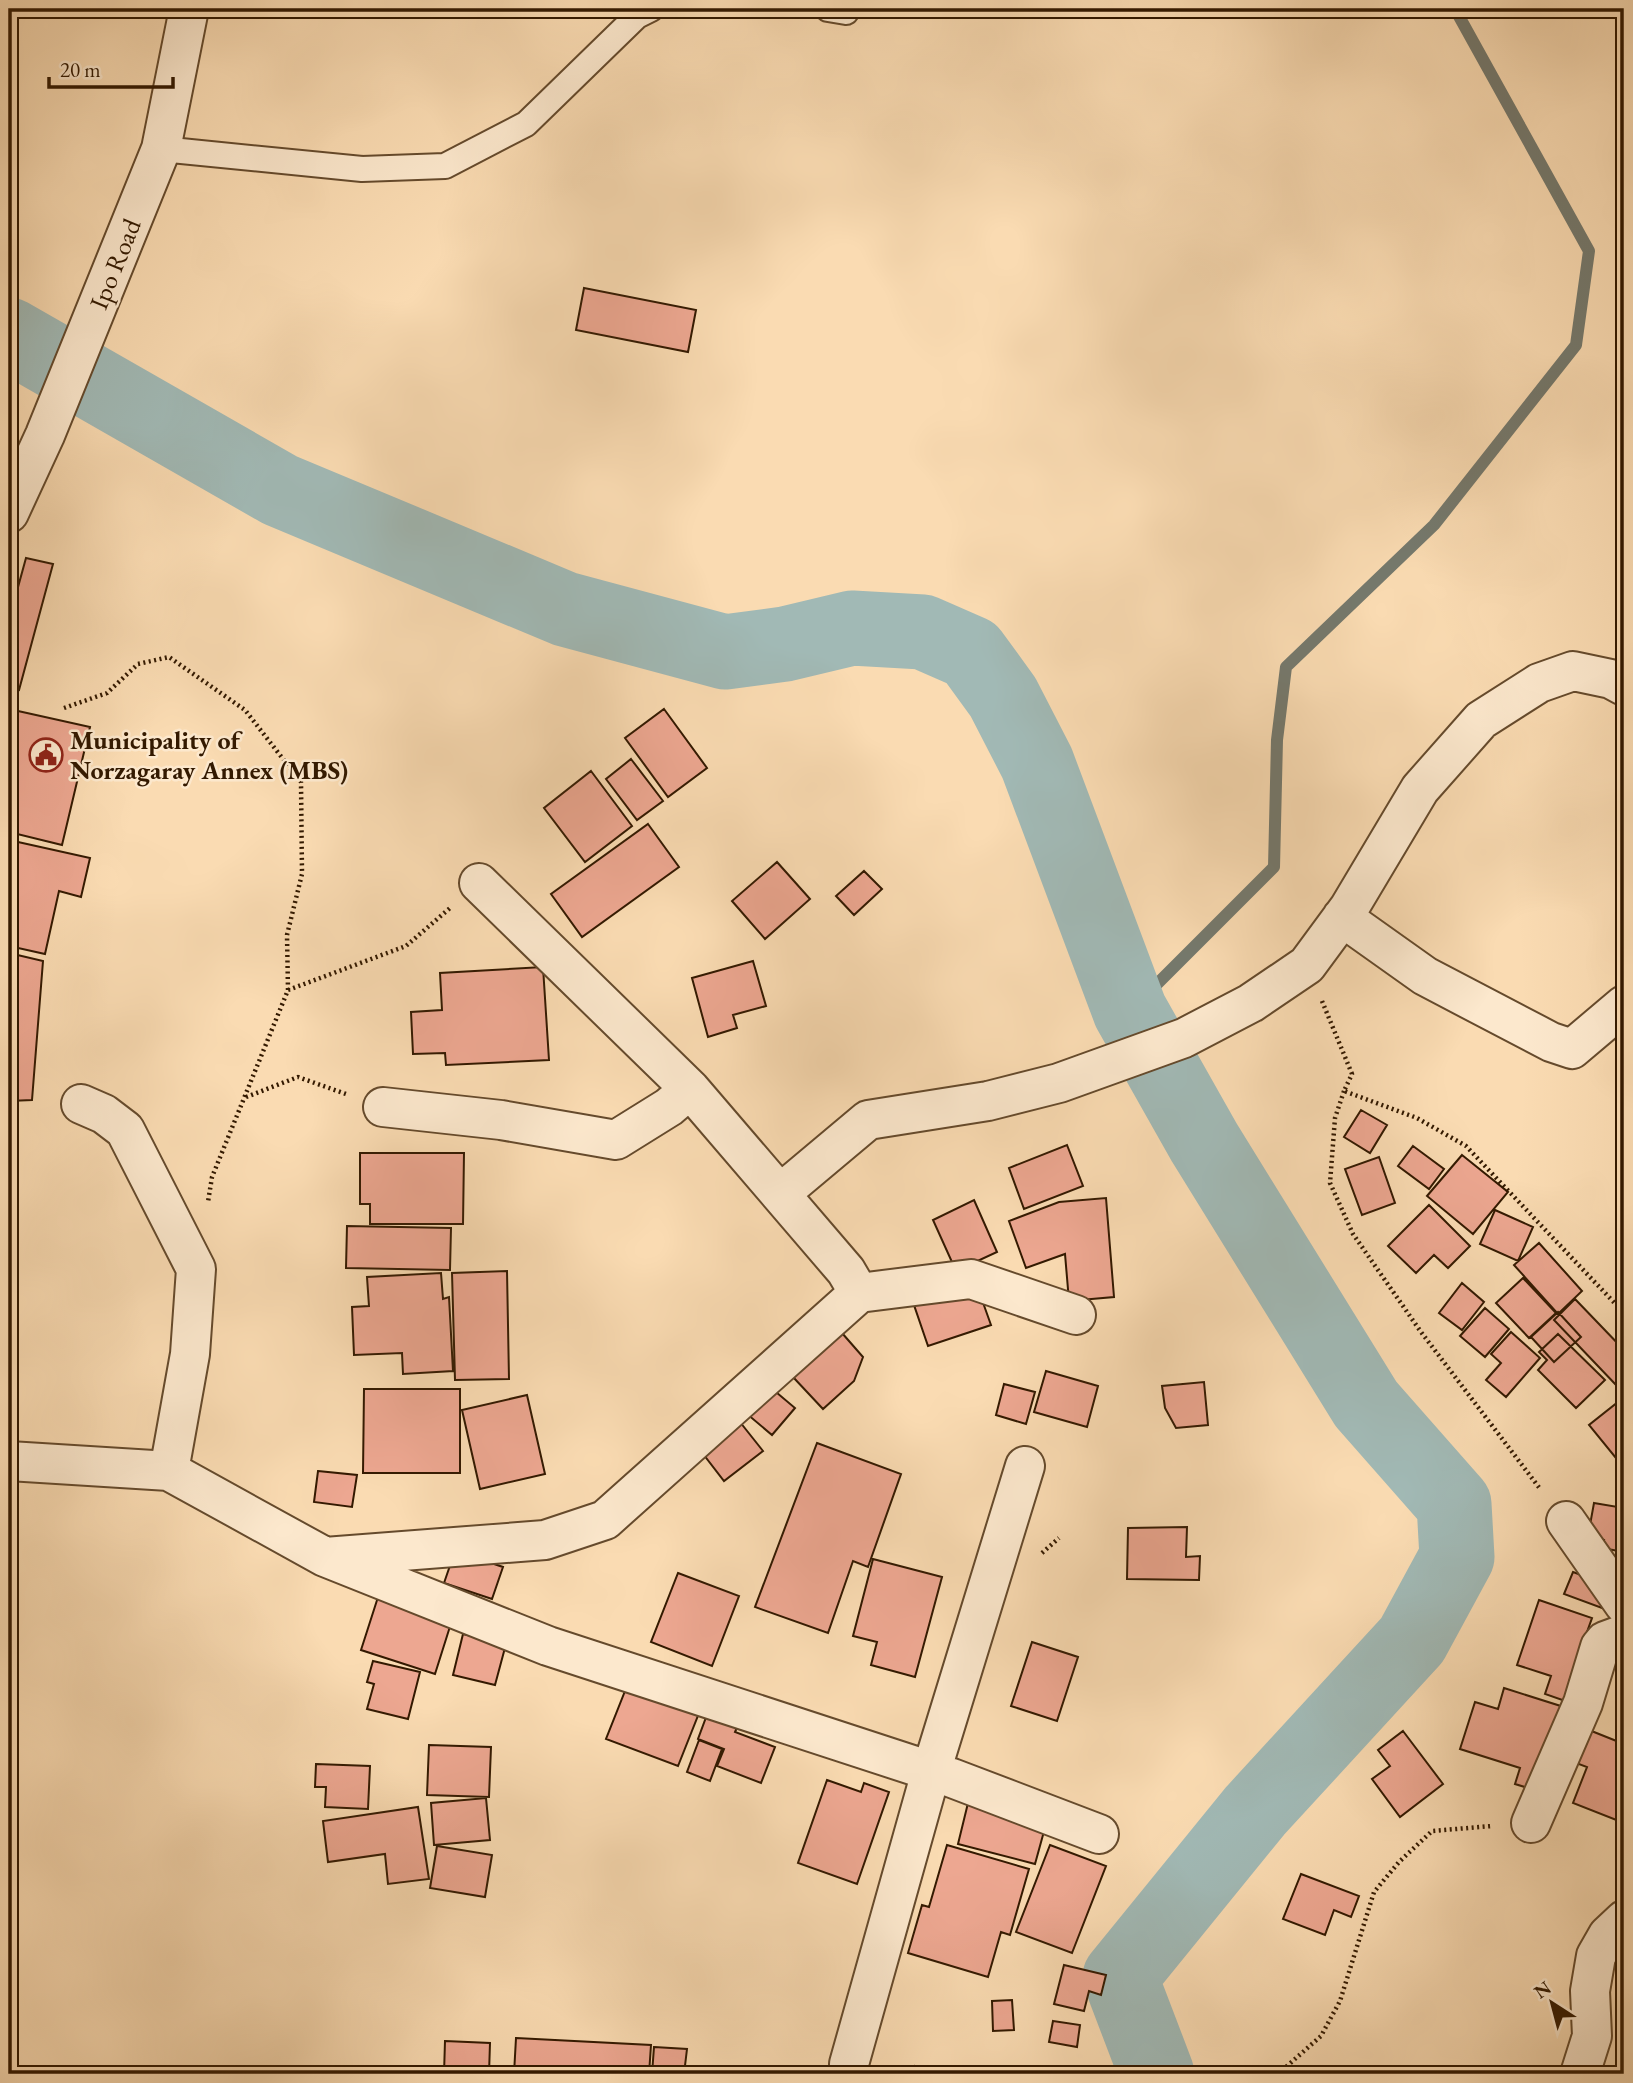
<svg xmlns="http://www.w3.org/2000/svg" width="1633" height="2083" font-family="'EB Garamond',serif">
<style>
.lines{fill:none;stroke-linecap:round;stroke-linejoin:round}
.stream{stroke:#75796d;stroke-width:12}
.river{stroke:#a1b9b5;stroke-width:75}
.building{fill:#eda791;stroke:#331900;stroke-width:2}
.service-casing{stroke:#654a2c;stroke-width:28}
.minor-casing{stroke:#654a2c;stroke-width:42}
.tertiary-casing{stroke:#654a2c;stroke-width:42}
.path{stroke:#331900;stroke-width:4.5;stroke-dasharray:2 3.5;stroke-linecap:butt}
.service{stroke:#fce8cd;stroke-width:24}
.minor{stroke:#fce8cd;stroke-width:38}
.tertiary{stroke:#fce8cd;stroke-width:38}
.labels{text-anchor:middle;stroke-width:5;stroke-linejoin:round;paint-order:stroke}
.street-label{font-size:26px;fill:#331900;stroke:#fce8cd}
.poi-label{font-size:26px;font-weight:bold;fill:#331900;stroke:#fce8cd;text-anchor:start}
</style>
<rect width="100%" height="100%" fill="#fadbb2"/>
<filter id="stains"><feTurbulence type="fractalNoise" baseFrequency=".00286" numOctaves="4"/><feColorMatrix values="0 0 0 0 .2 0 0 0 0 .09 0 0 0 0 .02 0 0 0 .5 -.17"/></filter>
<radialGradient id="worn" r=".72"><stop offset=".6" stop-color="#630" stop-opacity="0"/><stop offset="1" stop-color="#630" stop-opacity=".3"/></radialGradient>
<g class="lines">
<path class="stream" d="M1130,1011L1274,867L1277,740L1286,667L1434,525L1576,345L1589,251L1455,9"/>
<path class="river" d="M9,335L280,490L565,609L725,652L785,644L852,628L923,632L971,653L1003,697L1037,763L1130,1011L1204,1142L1366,1404L1454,1504L1457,1557L1412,1640L1255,1811L1120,1977L1157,2074"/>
</g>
<path class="building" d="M584,288L696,310L688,352L576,330Z
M26,558L53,564L19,690L9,688V620Z
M9,709L90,727L62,845L9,832Z
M664,709L707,768L668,797L625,738Z
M631,759L663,801L637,820L606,779Z
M591,771L632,826L585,862L544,808Z
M648,824L679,867L582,937L551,894Z
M9,840L90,858L81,897L59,891L45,954L9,946Z
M777,862L810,899L765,939L732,901Z
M864,871L882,889L854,915L836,896Z
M9,953L43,961L32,1100L9,1101Z
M753,961L766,1006L733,1015L737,1028L708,1037L692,978Z
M543,967L549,1060L446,1065L445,1053L413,1054L411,1012L442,1010L440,973Z
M1361,1110L1387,1125L1370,1153L1344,1137Z
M1067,1145L1083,1186L1024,1209L1009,1168Z
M1413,1146L1444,1169L1429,1189L1398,1166Z
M360,1153H464L463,1224H370V1204H360Z
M1462,1155L1508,1192L1473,1234L1427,1196Z
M1379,1157L1395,1203L1362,1215L1345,1169Z
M1106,1198L1114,1297L1069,1301L1065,1254L1026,1268L1009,1221L1059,1202Z
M974,1200L997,1252L956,1271L933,1220Z
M1429,1205L1470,1246L1448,1268L1434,1255L1416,1273L1388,1246Z
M1495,1210L1533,1227L1518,1261L1480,1244Z
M347,1226L451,1228L450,1270L346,1268Z
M1539,1243L1582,1291L1558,1314L1514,1265Z
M507,1271L509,1379L455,1380L452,1273Z
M441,1273L443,1299L449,1297L453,1371L403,1374L402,1353L354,1355L352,1307L369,1306L367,1277Z
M1523,1278L1556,1313L1529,1338L1496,1303Z
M976,1283L991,1325L928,1346L914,1305Z
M1462,1283L1484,1302L1462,1330L1439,1313Z
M1575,1299L1624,1350V1379L1617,1386L1554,1320Z
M1485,1308L1509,1329L1485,1357L1460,1336Z
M1558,1312L1581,1337L1554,1362L1531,1337Z
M1511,1332L1540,1358L1506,1397L1486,1380L1501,1363L1491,1354Z
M842,1333L863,1357L854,1381L823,1409L793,1377Z
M1558,1334L1605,1380L1576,1408L1538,1370L1547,1360L1539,1352Z
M1046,1371L1098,1386L1087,1427L1034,1412Z
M1204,1382L1208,1425L1176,1428L1165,1408L1162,1386Z
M1004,1384L1035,1392L1026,1424L996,1415Z
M770,1387L795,1408L772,1435L747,1414Z
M364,1389H460V1473H363Z
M527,1395L545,1474L480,1489L462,1410Z
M1618,1402L1624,1410V1459L1620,1463L1589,1425Z
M736,1417L763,1451L724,1481L697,1446Z
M817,1443L901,1474L868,1567L853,1561L828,1633L755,1607Z
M318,1471L357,1475L352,1507L314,1502Z
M1594,1503L1624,1508V1552L1602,1548L1604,1540L1588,1536Z
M1187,1527L1186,1557L1200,1556L1199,1580L1127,1579L1128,1528Z
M455,1551L503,1567L492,1599L444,1583Z
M873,1559L942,1577L915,1677L871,1665L877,1642L853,1636Z
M1573,1572L1611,1586L1602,1608L1564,1594Z
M678,1573L739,1596L712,1666L651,1642Z
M379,1594L453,1617L435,1674L361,1650Z
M1539,1600L1592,1618L1569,1682L1571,1703L1545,1694L1551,1676L1517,1665Z
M463,1634L506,1644L495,1685L453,1675Z
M1032,1642L1078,1657L1057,1721L1011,1706Z
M373,1661L420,1672L408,1719L367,1709L374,1684L367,1682Z
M629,1681L701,1708L678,1766L606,1739Z
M1504,1688L1567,1708L1541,1792L1515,1784L1520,1768L1460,1749L1475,1702L1498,1709Z
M708,1712L739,1723L735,1732L775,1747L761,1783L717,1766L724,1749L698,1739Z
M1589,1730L1624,1744V1823L1573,1803L1587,1767L1576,1763Z
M1403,1731L1443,1784L1400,1817L1372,1779L1390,1766L1378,1750Z
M699,1740L722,1749L710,1781L687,1772Z
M429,1745L491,1747L489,1797L427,1795Z
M316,1764L370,1766L368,1809L325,1807L326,1787H315Z
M827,1780L861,1792L864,1783L889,1792L857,1884L798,1863Z
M486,1798L490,1840L434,1845L431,1803Z
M968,1803L1046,1824L1035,1864L958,1844Z
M418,1807L429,1879L388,1884L385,1854L328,1862L323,1821Z
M947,1845L1029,1869L1010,1935L1001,1932L988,1977L908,1953L922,1905L929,1907Z
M1050,1845L1106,1866L1072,1953L1016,1932Z
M437,1846L492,1855L485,1897L430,1888Z
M1301,1874L1359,1896L1351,1917L1334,1910L1325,1935L1283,1919Z
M1064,1965L1106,1975L1101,1995L1089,1991L1084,2011L1054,2004Z
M1012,2000L1014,2030L993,2031L992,2001Z
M1053,2021L1080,2025L1077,2047L1049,2042Z
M516,2038L651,2045L649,2074H514Z
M445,2041L490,2043L489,2074H444Z
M654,2047L687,2049L684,2074H652Z
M915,2066L941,2074H913Z"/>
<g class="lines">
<defs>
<path id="service" d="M828,9L846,12
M161,149L362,169L445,166L526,124L637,16L651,9"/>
<path id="minor" d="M1342,917L1425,976L1551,1042L1572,1049L1624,1005
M81,1104L104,1114L125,1130L196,1269L190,1354L169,1471
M383,1107L501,1120L616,1140L669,1107L690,1089
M781,1193L868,1120L988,1101L1059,1083L1184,1038L1251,1003L1307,965L1349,908L1420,789L1481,720L1539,683L1573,671L1611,679L1624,686
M859,1293L971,1279L1076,1315
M9,1461L169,1471L325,1557L548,1646L952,1778L1099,1834
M1566,1521L1624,1604
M325,1557L545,1540L605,1520L859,1293L846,1271L690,1089L479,883
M1531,1823L1583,1703L1600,1647L1605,1641L1624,1634
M851,2074L849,2064L931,1772L1025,1466
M1580,2074L1592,2036L1590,1991L1596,1956L1608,1935L1624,1920"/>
<path id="tertiary" d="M9,513L45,435L161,149L189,9"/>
</defs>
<use href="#service" class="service-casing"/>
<use href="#minor" class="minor-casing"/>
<use href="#tertiary" class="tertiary-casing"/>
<path class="path" d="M64,708L107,693L138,664L169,657L245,710L301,782L302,874L287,935L288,990L212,1177L208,1202
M288,990L406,946L450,908
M1322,1001L1352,1074L1344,1091L1417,1118L1466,1146L1624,1313
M1344,1091L1335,1118L1330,1183L1353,1234L1421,1332L1541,1490
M246,1097L298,1077L346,1094
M1042,1553L1059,1538
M1278,2074L1321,2036L1340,2001L1374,1892L1399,1862L1432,1831L1492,1826"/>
<use href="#service" class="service"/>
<use href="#minor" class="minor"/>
<use href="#tertiary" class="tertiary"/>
</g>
<defs>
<symbol id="civic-ring" viewBox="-11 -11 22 22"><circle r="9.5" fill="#fce8cd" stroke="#8f2418" stroke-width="1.5"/><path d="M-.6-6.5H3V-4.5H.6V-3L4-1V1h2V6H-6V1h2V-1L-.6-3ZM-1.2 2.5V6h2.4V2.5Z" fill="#8f2418"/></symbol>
</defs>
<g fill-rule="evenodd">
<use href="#civic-ring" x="27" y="736" width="38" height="38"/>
</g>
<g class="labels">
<g class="street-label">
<text transform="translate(115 264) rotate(-68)" y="9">Ipo Road</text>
</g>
<g class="poi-label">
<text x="70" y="749">Municipality of<tspan x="70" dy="30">Norzagaray Annex (MBS)</tspan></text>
</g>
</g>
<rect width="1633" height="2083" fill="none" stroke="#fadbb2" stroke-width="35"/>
<rect x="10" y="10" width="1612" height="2062" fill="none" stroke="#331900" stroke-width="3.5"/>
<rect x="18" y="18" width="1598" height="2048" fill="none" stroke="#331900" stroke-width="2"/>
<g transform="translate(1552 2003) rotate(324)" stroke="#fce8cd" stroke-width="5" paint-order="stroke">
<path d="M0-5L12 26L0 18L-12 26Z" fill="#331900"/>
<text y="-10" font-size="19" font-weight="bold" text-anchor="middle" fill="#331900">N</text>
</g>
<path d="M49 77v10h124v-10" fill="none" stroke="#331900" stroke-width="3.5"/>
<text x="60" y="77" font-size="21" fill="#331900" stroke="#fce8cd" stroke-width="5" paint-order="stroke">20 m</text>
<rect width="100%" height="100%" filter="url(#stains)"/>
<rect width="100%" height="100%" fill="url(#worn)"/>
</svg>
